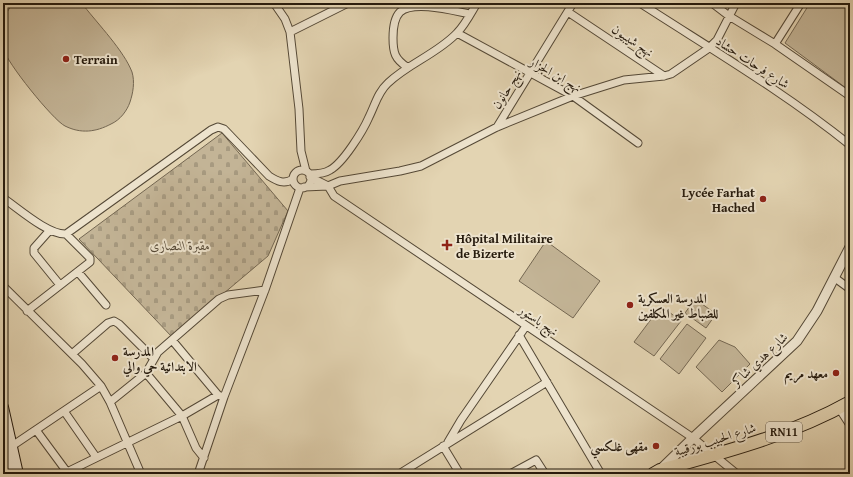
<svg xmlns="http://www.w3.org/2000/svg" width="853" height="477" font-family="'Gentium Book Plus',Amiri,serif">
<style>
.cemetery{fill:url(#cemetery-stones);stroke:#746752}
.garden{fill:#c3b496;stroke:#746752}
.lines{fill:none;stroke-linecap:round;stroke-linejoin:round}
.minor-casing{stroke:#544836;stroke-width:9}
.tertiary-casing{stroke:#544836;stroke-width:11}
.secondary-casing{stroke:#251a0d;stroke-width:12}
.primary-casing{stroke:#251a0d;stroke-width:14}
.minor{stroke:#ede3cd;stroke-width:7}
.tertiary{stroke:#ede3cd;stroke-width:9}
.secondary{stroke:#ede3cd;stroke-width:10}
.primary{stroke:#e3d4b2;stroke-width:12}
.poi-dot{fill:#8f2418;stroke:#ede3cd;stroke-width:1.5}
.labels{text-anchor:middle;stroke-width:4;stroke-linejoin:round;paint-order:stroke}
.shield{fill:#ede3cd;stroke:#615647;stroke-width:1}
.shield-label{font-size:12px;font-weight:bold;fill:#251a0d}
.street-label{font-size:13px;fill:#251a0d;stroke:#ede3cd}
.poi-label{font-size:13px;font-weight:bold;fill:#251a0d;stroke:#ede3cd;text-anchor:start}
.park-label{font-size:13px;font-style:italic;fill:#544836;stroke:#ede3cd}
</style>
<defs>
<pattern id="cemetery-stones" width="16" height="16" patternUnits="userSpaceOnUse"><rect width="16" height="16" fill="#c3b496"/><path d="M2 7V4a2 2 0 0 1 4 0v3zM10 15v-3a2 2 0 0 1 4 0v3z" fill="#a79a80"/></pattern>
</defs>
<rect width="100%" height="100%" fill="#e3d4b2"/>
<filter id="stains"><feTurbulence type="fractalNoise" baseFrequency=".005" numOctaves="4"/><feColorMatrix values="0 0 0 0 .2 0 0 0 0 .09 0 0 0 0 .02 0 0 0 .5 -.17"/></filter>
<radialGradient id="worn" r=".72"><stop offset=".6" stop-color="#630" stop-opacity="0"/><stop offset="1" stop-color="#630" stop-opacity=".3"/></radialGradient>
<path class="cemetery" d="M222,133L288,211L268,256L172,337L79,239Z"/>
<path class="garden" d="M14,3H80L84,6C98,24 124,51 132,72C135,82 133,93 130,102C127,111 120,120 111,124C96,132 81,134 65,126C53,120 6,62 3,48C2,45 3,40 3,36C3,21 3,15 14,3Z
M810,3H850V91L785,43Z
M546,241L600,281L573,318L519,281Z
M695,299L716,314L706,328L685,313Z
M661,306L681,321L654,356L634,342Z
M687,324L706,338L679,374L660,359Z
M719,340L735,347L750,364L722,392L696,367Z"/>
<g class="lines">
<defs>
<path id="minor" d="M274,3L285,19L290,32L299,109L301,151L306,171
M640,3C711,49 784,92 850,145
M712,3L729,16L775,44L850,96
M568,12L664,76
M290,32L348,3
M457,33L573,96L638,143
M775,44L801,3
M407,67C395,59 393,53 393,38C393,30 394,18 400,12C414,0 454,11 470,14
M497,127L573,3
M293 179a9 9 0 1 1 18 0a9 9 0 1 1-18 0Z
M310,174C316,174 324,174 330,170C343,163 363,131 369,117C375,105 378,92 388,83C409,63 437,54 457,33C465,25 471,13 477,3
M310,177L328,186L334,196L693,438L737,474
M304,187L328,186L340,181L400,171L421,166L497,127L573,96L624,80L664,76L671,74L709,48L717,40L736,3
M3,198C18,208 48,235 66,234L211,130L218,127L224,129L269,176C277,181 284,185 293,179
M50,230L34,248V253L60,285
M78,272L106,305
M835,278L850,289
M3,286L82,364L101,386L110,402L141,474
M27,311L90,262V258L66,234
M519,335L601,474
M172,340L218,395
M72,354L108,323L114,321L119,324L154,359
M146,373L182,416L196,448L204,458
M110,402L146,373L158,352L219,299L228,295L265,290
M839,408L850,425
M64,411L96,457
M36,430L67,472L182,416L218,395L224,397
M448,442L461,420L526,326
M12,446L101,386
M443,446L460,474
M198,474L224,397L265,290L300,188
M399,474L547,382
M510,474L536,460L545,474"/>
<path id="tertiary" d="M661,469L693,438L797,341L817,311L850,247"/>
<path id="secondary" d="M3,407L18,474
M3,443L9,474"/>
<path id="primary" d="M653,474L660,470C725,452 791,435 850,402"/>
</defs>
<use href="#minor" class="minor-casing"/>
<use href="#tertiary" class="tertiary-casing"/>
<use href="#secondary" class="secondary-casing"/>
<use href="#primary" class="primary-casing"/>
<use href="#minor" class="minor"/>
<use href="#tertiary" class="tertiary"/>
<use href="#secondary" class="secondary"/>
<use href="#primary" class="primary"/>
</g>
<g class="poi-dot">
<circle cx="66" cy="59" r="4"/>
<circle cx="763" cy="199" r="4"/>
<path d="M445 239h4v4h4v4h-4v4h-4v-4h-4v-4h4z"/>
<circle cx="630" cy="305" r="4"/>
<circle cx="115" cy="358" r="4"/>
<circle cx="836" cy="373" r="4"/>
<circle cx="656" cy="446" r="4"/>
</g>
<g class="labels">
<rect class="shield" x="766" y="422" width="36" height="20" rx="3"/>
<g class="shield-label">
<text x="784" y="436">RN11</text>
</g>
<g class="street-label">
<text transform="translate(633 40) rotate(34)" y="5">نهج شيبيون</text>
<text transform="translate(753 62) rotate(33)" y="5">شارع فرحات حشاد</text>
<text transform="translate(556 74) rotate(30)" y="5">نهج ابن الجزار</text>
<text transform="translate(506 89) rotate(-58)" y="5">نهج حانون</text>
<text transform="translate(539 320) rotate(34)" y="5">نهج باستور</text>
<text transform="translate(759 359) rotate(-43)" y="5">شارع هدي شاكر</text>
<text transform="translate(715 439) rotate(-17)" y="5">شارع الحبيب بورقيبة</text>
</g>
<g class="poi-label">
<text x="74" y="64">Terrain</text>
<text x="755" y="197" text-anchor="end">Lycée Farhat<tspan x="755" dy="15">Hached</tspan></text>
<text x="456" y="243">Hôpital Militaire<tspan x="456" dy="15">de Bizerte</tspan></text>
<text x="638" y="303">المدرسة العسكرية<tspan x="638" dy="15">للضباط غير المكلفين</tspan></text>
<text x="123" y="356">المدرسة<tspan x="123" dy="15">الابتدائية حي والي</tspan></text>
<text x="828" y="378" text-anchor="end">معهد مريم</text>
<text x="648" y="451" text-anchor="end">مقهى غلكسي</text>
</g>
<g class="park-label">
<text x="180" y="250">مقبرة النصارى</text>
</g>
</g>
<rect width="853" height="477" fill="none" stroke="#e3d4b2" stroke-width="16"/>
<rect x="4" y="4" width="845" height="469" fill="none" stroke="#251a0d" stroke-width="2"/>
<rect x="8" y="8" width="837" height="461" fill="none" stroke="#251a0d"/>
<rect width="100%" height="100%" filter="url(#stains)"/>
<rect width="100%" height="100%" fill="url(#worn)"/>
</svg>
